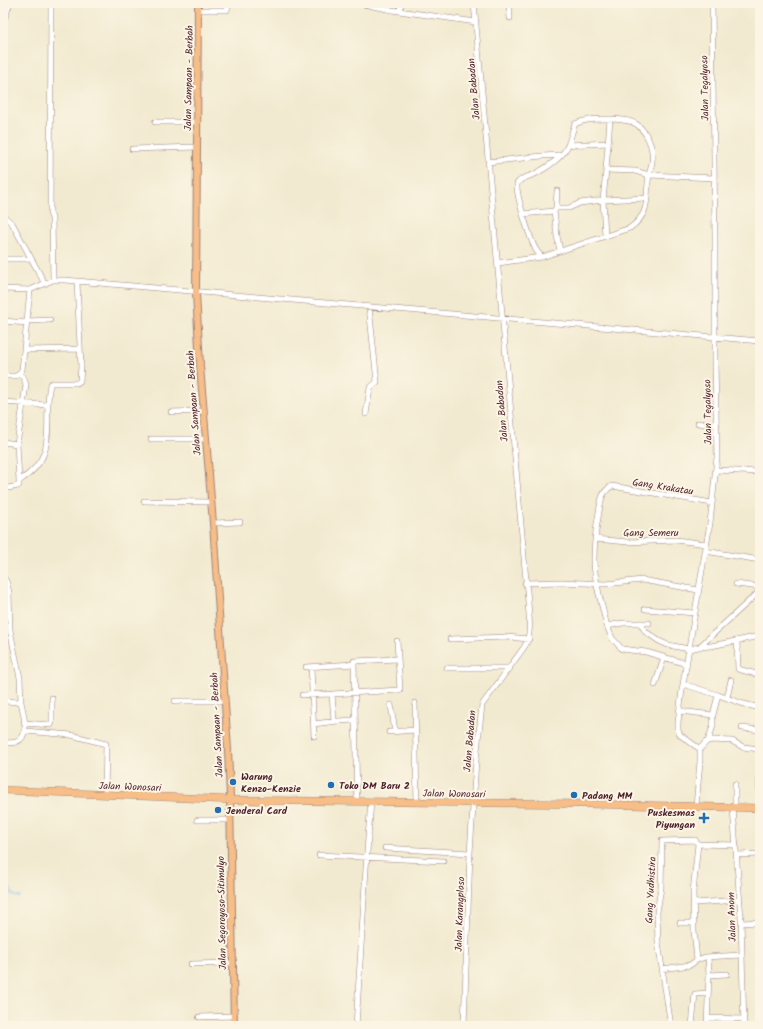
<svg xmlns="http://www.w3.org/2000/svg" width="763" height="1029" font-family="Kalam,sans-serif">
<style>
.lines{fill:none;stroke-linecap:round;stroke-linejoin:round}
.stream{stroke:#7dbef2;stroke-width:1.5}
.minor-casing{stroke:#9e847e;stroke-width:6}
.major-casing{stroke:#9e847e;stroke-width:8}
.highway-casing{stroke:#9e847e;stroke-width:8}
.minor{stroke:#fff;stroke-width:5}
.major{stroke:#f7be88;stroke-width:6}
.highway{stroke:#f7be88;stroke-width:7}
.poi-dot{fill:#1f6fb2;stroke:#fcf5e5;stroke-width:1.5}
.labels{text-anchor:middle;stroke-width:4;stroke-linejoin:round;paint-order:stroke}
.street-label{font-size:10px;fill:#4a1f2b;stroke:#fcf5e5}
.poi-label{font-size:10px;font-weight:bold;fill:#4a1f2b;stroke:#fcf5e5;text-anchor:start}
</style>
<rect width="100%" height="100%" fill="#fcf5e5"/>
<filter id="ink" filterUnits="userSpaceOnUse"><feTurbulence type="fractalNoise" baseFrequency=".025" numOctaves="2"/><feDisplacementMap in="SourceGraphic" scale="8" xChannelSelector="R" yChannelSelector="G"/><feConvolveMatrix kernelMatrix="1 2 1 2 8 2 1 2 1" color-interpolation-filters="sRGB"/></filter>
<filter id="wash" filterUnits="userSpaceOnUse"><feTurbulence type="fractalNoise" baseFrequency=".012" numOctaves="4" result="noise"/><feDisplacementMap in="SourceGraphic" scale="16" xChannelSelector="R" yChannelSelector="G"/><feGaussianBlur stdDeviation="0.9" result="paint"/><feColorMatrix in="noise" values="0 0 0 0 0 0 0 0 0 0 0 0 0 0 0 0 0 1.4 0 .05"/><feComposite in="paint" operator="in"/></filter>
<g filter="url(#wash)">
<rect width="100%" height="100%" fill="#f2ead0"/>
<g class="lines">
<path class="stream" d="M3,885L9,887C12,893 13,897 20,897"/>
</g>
</g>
<g filter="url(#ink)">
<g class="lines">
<defs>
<path id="minor" d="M51,3L50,213L52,218L53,280
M358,3L392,10L476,22
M509,3L510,18
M198,10H227L229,3
M400,11L401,3
M3,23L10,3
M155,122H197
M568,145L608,143
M132,149L197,147
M488,162L542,156L560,155
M606,170L610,119
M557,191L556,208L554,211L557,236L560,251
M556,208H569L580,203L603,200L605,236
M523,214L554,211
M3,216L12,223L45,284
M542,257C540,255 538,253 536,250C530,239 516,196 517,184C521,177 529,177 535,174C546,168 563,157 568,145C571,138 572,131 575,124C585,119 595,119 606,119C615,119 628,119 636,124C640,126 642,130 645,133C654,148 654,159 649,175L635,171L606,170L603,200L647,198
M3,259H31
M498,263L542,257L630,228C652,212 645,198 649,175L714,178
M3,289L30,290L22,370L16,376H3
M30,290L53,280H65L760,341
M3,321L27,323
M27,321L50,320
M25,350L79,349
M19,374L24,378L26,385L17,444L19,481
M3,402L47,405
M171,412L204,411
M366,414L370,388L377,382L369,307
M698,423L717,425
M151,439H206
M3,442L17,444
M716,470L760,472
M3,489L18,486L19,485V481C61,455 42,425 50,384L52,383H77L80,381L81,366L77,282
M144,501L210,502
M213,523L240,522
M595,539L628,542L676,540L706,544
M705,551L760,560
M3,577L6,581L9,592L10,630L20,678L21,702
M525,583L561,582L606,584L642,580L698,590
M736,584L760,587
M645,609L695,613
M640,623L646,632L659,641L668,645L689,649L699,647L711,646L760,636
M649,623H623L607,626L612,638L622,649L646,652L687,664
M607,626C602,605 594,581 594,559C594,543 596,528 599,512C601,501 601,492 612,486L712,503
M450,639L507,637L529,639
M737,641L738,669L760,675
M699,647L760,591
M306,667L354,664
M311,667L314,736
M447,668H510
M683,684L718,695L713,715V726L708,741
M655,685L664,658
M332,694L334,721
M302,695L332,694L400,690L397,641
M718,695L744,704L760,708
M727,698L731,680
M3,701L21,702C23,713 31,737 16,742C12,743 7,743 3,743
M175,701H225
M415,703L417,803
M391,705L395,731
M680,711L713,715
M24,723L51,725L52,723V698
M313,724L338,721L355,720
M742,728L760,730
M25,731L71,735L106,744L105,795
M389,732L415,730
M700,749L706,742L712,740L732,741L743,747L760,749
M357,802L354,661L398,659
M696,807L700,761V749L680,735L678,730V722L682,690L710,523L717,457L715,362V236L712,3
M733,808L741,919L744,1026
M735,808V784
M760,808L759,760L760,752
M197,820H229
M385,848L470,853
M319,855L443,861
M737,855L760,854
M694,903L740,900
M680,923H694
M741,923L760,922
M697,960L694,930L693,892L698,844
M191,964L232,963
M662,969L690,965L697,960L705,957L741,955
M709,975L727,974
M199,1017L233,1016
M707,1018L744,1019
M337,1026H344
M356,1026L368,837L371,802
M464,1026L470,853L476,760L482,705L525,646C532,633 529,617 528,602L474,3
M671,1026L658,942L657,912L661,888L662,841L695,840L698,844L736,845
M692,1026L695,994L708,993
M707,1026L709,975L708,957"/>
<path id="major" d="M198,3L196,293L200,366L213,523L228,750L230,797L234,1026"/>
<path id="highway" d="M3,790L233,800L588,804L760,808"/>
</defs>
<use href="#minor" class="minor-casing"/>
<use href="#major" class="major-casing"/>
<use href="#highway" class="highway-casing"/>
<use href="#minor" class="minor"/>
<use href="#major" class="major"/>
<use href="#highway" class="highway"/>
</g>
</g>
<g class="poi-dot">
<circle cx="233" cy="782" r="4"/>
<circle cx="331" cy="785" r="4"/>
<circle cx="574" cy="795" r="4"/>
<circle cx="218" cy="810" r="4"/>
<path d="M702 812h4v4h4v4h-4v4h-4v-4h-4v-4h4z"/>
</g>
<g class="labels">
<g class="street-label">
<text transform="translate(188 78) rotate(-89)" y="4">Jalan Sampaan - Berbah</text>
<text transform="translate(704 88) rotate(-91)" y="4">Jalan Tegalyoso</text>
<text transform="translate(473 89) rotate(-95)" y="4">Jalan Babadan</text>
<text transform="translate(193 403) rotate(-94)" y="4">Jalan Sampaan - Berbah</text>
<text transform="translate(501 411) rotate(-95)" y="4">Jalan Babadan</text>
<text transform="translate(707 412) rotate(-91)" y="4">Jalan Tegalyoso</text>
<text transform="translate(663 486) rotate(9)" y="4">Gang Krakatau</text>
<text x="651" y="536">Gang Semeru</text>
<text transform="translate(216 725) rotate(-93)" y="4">Jalan Sampaan - Berbah</text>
<text transform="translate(469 741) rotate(-85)" y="4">Jalan Babadan</text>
<text transform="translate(130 786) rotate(2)" y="4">Jalan Wonosari</text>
<text transform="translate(454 793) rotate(1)" y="4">Jalan Wonosari</text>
<text transform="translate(650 890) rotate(-87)" y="4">Gang Yudhistira</text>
<text transform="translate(221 913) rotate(-91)" y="4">Jalan Segoroyoso-Sitimulyo</text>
<text transform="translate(459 914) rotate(-88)" y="4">Jalan Karangploso</text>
<text transform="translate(731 917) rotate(-92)" y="4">Jalan Anom</text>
</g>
<g class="poi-label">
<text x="241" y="780">Warung<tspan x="241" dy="12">Kenzo-Kenzie</tspan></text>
<text x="339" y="789">Toko DM Baru 2</text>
<text x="582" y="799">Padang MM</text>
<text x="226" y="814">Jenderal Card</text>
<text x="695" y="816" text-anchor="end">Puskesmas<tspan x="695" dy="12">Piyungan</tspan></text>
</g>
</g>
<rect width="763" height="1029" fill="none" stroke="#fcf5e5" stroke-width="16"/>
</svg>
